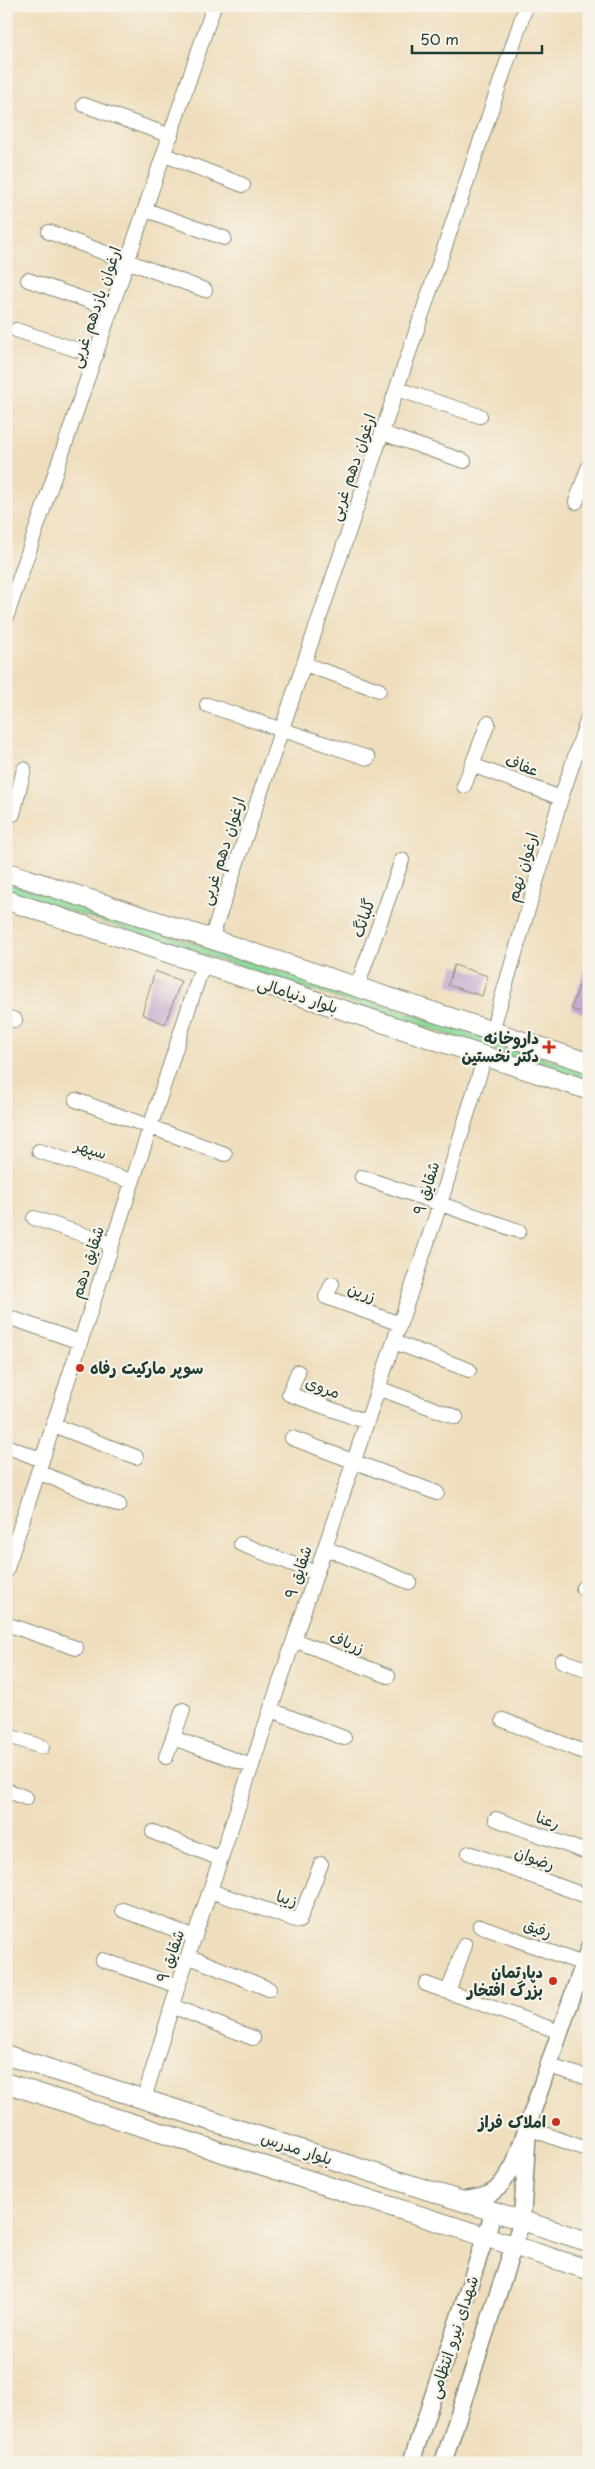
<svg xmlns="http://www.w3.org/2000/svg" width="595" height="2469" font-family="'Playpen Sans','Playpen Sans Arabic',sans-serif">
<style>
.green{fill:#88d999;stroke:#548b66}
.building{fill:#c2a4cf}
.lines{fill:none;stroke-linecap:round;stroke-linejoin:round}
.minor-casing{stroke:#878e78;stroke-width:16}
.tertiary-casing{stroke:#878e78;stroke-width:19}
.secondary-casing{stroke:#878e78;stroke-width:21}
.minor{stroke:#fff;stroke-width:14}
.tertiary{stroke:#fff;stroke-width:16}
.secondary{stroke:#fff;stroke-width:19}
.poi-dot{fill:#c8321e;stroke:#f7f3e8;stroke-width:2}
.labels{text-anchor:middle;stroke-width:4.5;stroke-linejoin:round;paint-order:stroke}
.street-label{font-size:16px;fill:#1f3d34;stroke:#f7f3e8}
.poi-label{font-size:16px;font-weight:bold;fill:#1f3d34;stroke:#f7f3e8;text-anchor:end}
</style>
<rect width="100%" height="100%" fill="#f7f3e8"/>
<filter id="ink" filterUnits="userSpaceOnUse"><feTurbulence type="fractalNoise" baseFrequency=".02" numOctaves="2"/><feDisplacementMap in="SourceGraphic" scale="10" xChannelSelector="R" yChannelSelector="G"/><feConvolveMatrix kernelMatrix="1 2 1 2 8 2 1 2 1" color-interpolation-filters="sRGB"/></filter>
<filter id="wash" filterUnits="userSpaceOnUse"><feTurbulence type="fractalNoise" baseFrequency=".0096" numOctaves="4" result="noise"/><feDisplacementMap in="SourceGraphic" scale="20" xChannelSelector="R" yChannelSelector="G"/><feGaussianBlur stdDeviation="1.12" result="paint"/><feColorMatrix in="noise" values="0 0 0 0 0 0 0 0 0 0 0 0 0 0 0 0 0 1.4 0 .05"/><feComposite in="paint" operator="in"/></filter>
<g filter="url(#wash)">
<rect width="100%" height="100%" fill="#efdebd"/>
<path class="green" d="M6,882L589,1072V1081L6,890Z"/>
<g id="blocks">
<path class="building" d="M587,963H589V1015L571,1009Z
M454,965L488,976L482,996L448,985Z
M155,971L181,981L165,1024L142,1014Z"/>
</g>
</g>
<g filter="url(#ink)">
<use href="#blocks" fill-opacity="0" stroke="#878e78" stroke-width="1"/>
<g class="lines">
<defs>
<path id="minor" d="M84,105L171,136
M165,155L243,185
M146,210L224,238
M49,232L205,290
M28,280L112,309
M16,330L96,356
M397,389L480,416
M382,433L464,461
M576,502L589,466
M6,618L214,6
M304,664L379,690
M207,705L368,758
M472,765L561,798
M464,786L488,723
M13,814L24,769
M211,939L526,6
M357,987L402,860
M6,1017L15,1020
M492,1031L561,798L589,715
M76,1100L225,1154
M39,1151L131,1181
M362,1177L519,1231
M34,1218L111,1244
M332,1284L326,1297L400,1324
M8,1317L80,1342
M394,1342L469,1370
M298,1372L289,1394L367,1422
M378,1388L456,1417
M53,1425L136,1457
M292,1438L437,1493
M6,1446L42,1460
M38,1472L119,1505
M241,1544L316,1573
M325,1548L409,1582
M6,1571L203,964
M583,1588L589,1590
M6,1624L76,1648
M294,1640L388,1676
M562,1661L589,1670
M271,1710L344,1738
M503,1720L589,1754
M6,1735L42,1747
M173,1738L252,1766
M166,1757L183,1710
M6,1790L26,1798
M496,1819L589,1853
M153,1832L221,1859
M469,1853L589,1897
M210,1891L299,1921L321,1864
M123,1910L195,1937
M480,1926L583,1964
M188,1956L269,1989
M103,1960L178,1986
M577,1982L589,1987
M426,1984L560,2032
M448,1992L465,1945
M172,2006L253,2038
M549,2066L589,2078
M144,2099L178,1986L440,1204L485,1056
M528,2128L589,2150"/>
<path id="tertiary" d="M462,2200C493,2197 498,2192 514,2165L589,1948
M411,2463L494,2211
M443,2463L522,2220L528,2128"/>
<path id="secondary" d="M6,872L589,1063
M6,900L589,1090
M6,2055L589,2242
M6,2083L589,2270"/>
</defs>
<use href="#minor" class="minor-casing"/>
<use href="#tertiary" class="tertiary-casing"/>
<use href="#secondary" class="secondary-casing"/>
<use href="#minor" class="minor"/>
<use href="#tertiary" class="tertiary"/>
<use href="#secondary" class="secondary"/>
</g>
</g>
<g class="poi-dot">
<path d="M546.5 1039.5h5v5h5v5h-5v5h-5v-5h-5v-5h5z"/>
<circle cx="80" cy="1368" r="5"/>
<circle cx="553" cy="1981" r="5"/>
<circle cx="556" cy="2122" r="5"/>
</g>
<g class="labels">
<g class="street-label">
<text transform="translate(95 307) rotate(-71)" y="6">ارغوان یازدهم غربی</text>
<text transform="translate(352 467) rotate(-71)" y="6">ارغوان دهم غربی</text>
<text transform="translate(522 765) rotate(20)" y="6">عفاف</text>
<text transform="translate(222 851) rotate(-72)" y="6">ارغوان دهم غربی</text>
<text transform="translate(522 867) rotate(-73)" y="6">ارغوان نهم</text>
<text transform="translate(363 918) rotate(-71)" y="6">گلبانگ</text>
<text transform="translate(298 995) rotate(18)" y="6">بلوار دنیامالی</text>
<text transform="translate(91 1149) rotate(18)" y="6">سپهر</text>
<text transform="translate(426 1188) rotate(-73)" y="6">شقایق ۹</text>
<text transform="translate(87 1262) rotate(-72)" y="6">شقایق دهم</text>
<text transform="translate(362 1292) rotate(20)" y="6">زرین</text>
<text transform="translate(323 1387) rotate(20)" y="6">مروی</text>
<text transform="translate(298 1572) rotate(-72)" y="6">شقایق ۹</text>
<text transform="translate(347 1642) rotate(21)" y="6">زرباف</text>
<text transform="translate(548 1820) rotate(20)" y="6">رعنا</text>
<text transform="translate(535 1858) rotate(20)" y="6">رضوان</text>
<text transform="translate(287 1898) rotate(15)" y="6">زیبا</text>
<text transform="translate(538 1928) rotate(20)" y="6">رفیق</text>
<text transform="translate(170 1956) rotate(-71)" y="6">شقایق ۹</text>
<text transform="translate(297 2148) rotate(18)" y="6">بلوار مدرس</text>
<text transform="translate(453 2337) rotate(-72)" y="6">شهدای نیرو انتظامی</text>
</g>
<g class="poi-label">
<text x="539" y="1044">داروخانه<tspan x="539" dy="18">دکتر نخستین</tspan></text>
<text x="90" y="1374" text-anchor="start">سوپر مارکیت رفاه</text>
<text x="543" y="1978">دپارتمان<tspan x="543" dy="18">بزرگ افتخار</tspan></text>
<text x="546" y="2128">املاک فراز</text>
</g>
</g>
<rect width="595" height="2469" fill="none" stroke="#f7f3e8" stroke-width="25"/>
<path d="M412 45v8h130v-8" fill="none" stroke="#1f3d34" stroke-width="2.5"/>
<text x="420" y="45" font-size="15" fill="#1f3d34" stroke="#f7f3e8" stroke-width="4" paint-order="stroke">50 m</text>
</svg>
